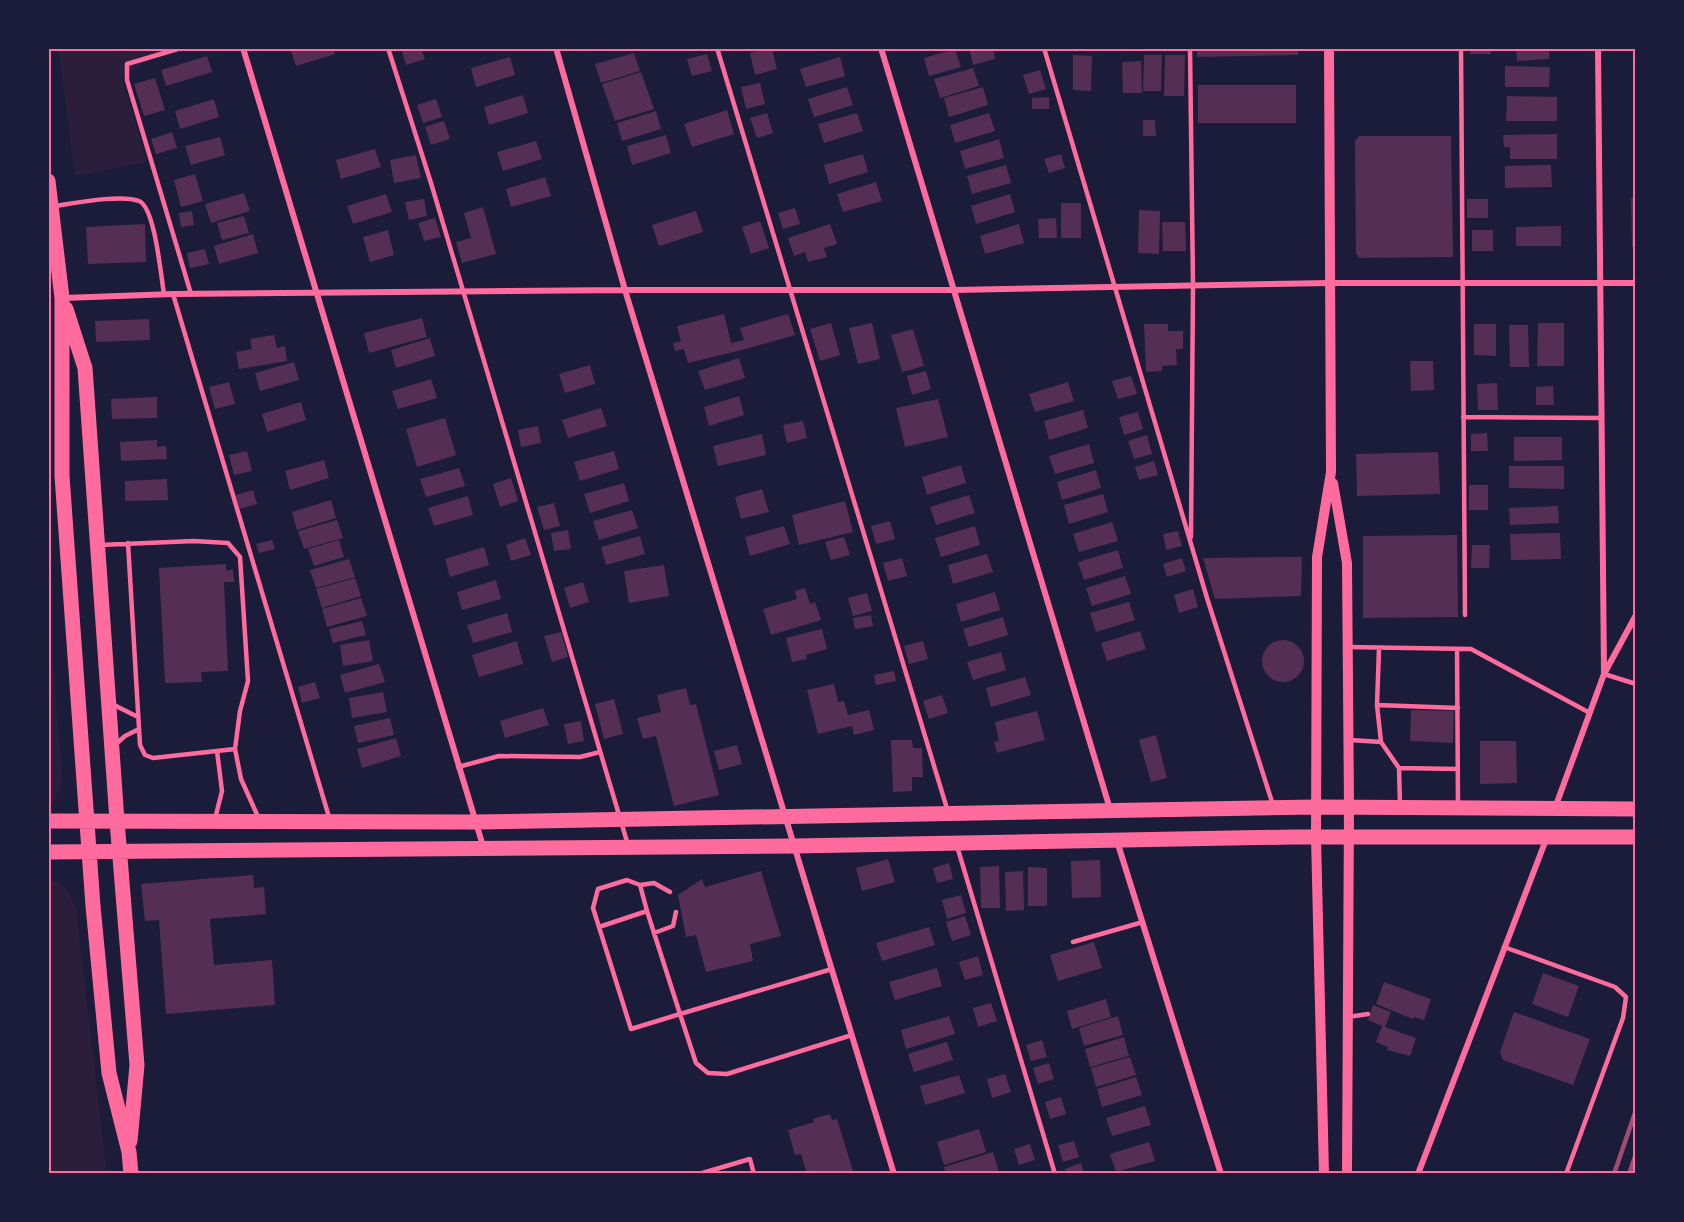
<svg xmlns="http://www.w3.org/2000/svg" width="1684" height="1222" font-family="'Nunito Sans',sans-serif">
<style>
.green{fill:#2a1e3b}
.building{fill:#542f53}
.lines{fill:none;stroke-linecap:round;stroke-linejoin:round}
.service{stroke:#ff6b9d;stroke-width:4.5}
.minor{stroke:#ff6b9d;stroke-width:6}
.tertiary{stroke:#ff6b9d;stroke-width:10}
.primary{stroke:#ff6b9d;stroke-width:15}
.rail{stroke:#a44b75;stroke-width:4.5}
.neatline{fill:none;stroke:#ff6b9d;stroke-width:2}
</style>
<rect width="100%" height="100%" fill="#1b1b3a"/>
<path class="green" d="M58,48H165L122,78L147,162L75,176Z
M48,429L51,498L54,674L62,771C62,787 60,796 48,806Z
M48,878L67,889L76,907L107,1174H48Z"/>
<path class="building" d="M290,48H333L335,54L296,66Z
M401,48H421L425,59L406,65Z
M768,48H772L777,69L755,75L750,53Z
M969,48H993L995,59L973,65Z
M1197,48H1298V55L1197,57Z
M1470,48H1491V54H1470Z
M1516,48H1549V59L1517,61Z
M955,49L961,67L929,76L924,58Z
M634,53L640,71L601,83L595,64Z
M707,54L712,71L692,76L687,59Z
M1073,55L1092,56L1091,91L1073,90Z
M1144,55H1162L1161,91H1143Z
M1165,55H1185L1184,96H1164Z
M207,56L212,72L166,86L161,70Z
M510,57L515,75L476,87L471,68Z
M840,57L845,76L806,87L800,69Z
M1141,61L1142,93H1123L1122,62Z
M1505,66L1550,67L1549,87H1505Z
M973,68L979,86L940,98L934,79Z
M1040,70L1046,89L1029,94L1023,75Z
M641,72L654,109L615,121L602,84Z
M155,78L165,110L144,116L134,84Z
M760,83L765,104L746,109L741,87Z
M1198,85H1296V123H1198Z
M847,87L853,105L814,117L808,99Z
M983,87L988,105L949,117L944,98Z
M523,95L528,113L489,125L484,107Z
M1507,96L1557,97V121H1506Z
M1049,97V109H1032V98Z
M214,99L219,117L180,129L175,111Z
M436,99L442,117L423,123L417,105Z
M727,110L734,134L692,147L684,124Z
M656,111L661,129L622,141L617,123Z
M767,113L773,133L757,138L750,118Z
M857,113L863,131L824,143L818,124Z
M989,113L995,131L955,143L950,125Z
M1143,120H1155L1156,136H1143Z
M444,121L450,139L431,145L425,127Z
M172,132L177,148L156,154L151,139Z
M1557,134V159H1510V147H1504L1503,135Z
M666,135L671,153L632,165L627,146Z
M1359,136H1451L1453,257L1359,258L1356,253L1355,141Z
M220,137L225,155L191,165L185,146Z
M999,139L1004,158L965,169L960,151Z
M536,141L542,159L503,171L497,152Z
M375,149L381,167L341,179L336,160Z
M863,154L868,172L829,184L824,165Z
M1061,154L1065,168L1049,173L1044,159Z
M416,155L421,178L394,183L390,160Z
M1006,165L1011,183L972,194L967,176Z
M1551,165L1552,187L1505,188V166Z
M1633,166H1636V194H1634Z
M195,174L203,201L181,207L174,180Z
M545,177L551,196L511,207L506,189Z
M876,182L882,201L843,212L837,194Z
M244,193L250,211L211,223L205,204Z
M386,194L392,212L353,224L347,206Z
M1010,194L1015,212L976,224L971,206Z
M1636,197V247H1632L1631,198Z
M424,199L427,216L409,220L405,202Z
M1467,199H1488V218H1467Z
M1061,203H1081V238H1061Z
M483,207L496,254L462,263L456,242L471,238L464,213Z
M795,208L800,224L783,229L778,213Z
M1139,210L1160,211L1159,254L1138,253Z
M192,211L194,225L181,227L179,213Z
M696,211L703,232L659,246L652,225Z
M244,216L249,233L222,240L217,223Z
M435,218L441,237L424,241L418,223Z
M1056,218L1057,238H1039L1038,219Z
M760,221L769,248L751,254L742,227Z
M1162,222H1185L1186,251H1163Z
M145,224L146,262L88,264L86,227Z
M830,224L837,244L824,248L827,257L808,262L805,252L794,256L788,238Z
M1019,224L1024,243L985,254L980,236Z
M1561,226V246H1516V227Z
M388,230L394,255L370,262L363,237Z
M1472,230H1493V251H1472Z
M253,234L258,253L219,264L214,246Z
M205,249L209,264L190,268L187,253Z
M724,314L731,343L744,340L740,328L788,314L795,335L746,349L688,363L684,349L675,351L673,343L681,341L677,326Z
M422,318L427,337L369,353L364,333Z
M149,319L150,340L96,342L95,321Z
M831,323L840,355L820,361L810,329Z
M872,323L880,359L858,364L849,328Z
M1538,323H1564V366H1537Z
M1144,324H1168V331H1183V349H1176L1177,365L1162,366V371L1146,372Z
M1474,324H1496V356L1474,355Z
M1509,325H1528L1529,367H1510Z
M913,329L924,366L902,372L891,335Z
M274,335L277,348L285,346L287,361L239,369L236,352L252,349L250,339Z
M430,338L435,356L396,368L391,350Z
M739,358L745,378L705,390L698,371Z
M1410,361H1433L1434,390L1411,391Z
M294,362L299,380L260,391L255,373Z
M590,365L595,384L565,393L559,374Z
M926,371L931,389L912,395L907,376Z
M1131,376L1137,394L1118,399L1112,381Z
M431,379L437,398L398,409L392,391Z
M229,382L235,404L215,409L209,387Z
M1068,382L1074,401L1035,412L1029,394Z
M1497,383L1498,410H1478L1477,384Z
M1553,386L1554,405H1536V387Z
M739,396L744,415L709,426L704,407Z
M157,397V418L112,419L111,399Z
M938,399L948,437L905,447L896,408Z
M301,402L306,420L267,432L262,414Z
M601,408L607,426L568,438L562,420Z
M1083,410L1088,428L1049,440L1044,421Z
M1138,412L1143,429L1124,435L1119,417Z
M445,418L456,455L417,467L406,429Z
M803,421L807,438L787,443L783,425Z
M538,426L541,443L521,447L518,430Z
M1487,433L1488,451H1471V434Z
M762,434L766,455L718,466L713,446Z
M1147,435L1152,454L1134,459L1128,441Z
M1514,437H1562V460L1514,461Z
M157,440V447L166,446L167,459L121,461L120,442Z
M1089,444L1094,463L1055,474L1049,456Z
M247,451L252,471L234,475L229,455Z
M614,451L619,469L580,481L574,462Z
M1438,452L1440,494L1357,496L1356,454Z
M324,460L329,478L290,490L285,471Z
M1154,461L1158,475L1139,480L1135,467Z
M961,465L966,483L927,495L922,477Z
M1509,466H1564V489L1509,488Z
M459,468L465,486L426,497L420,479Z
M1096,470L1101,488L1062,500L1057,482Z
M511,478L518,501L500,507L493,484Z
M167,479L168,500L125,501V481Z
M624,483L629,501L590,513L584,494Z
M1469,485H1488V510H1469Z
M762,489L769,512L741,519L735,497Z
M253,490L257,504L240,509L236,495Z
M1103,494L1108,512L1069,524L1064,505Z
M969,495L975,513L936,525L930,507Z
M468,496L473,515L434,526L428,508Z
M331,500L336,518L297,530L292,512Z
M845,501L853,532L799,545L792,515Z
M554,503L560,526L544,530L537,507Z
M1558,506L1559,523L1510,525L1509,508Z
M632,510L638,528L599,540L593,521Z
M337,520L343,538L304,549L298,531Z
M890,521L895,539L876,544L871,526Z
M1112,522L1118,541L1079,552L1073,534Z
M784,526L790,544L750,556L745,537Z
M975,526L980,545L941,557L935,538Z
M568,530L571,549L554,551L551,533Z
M1178,531L1182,546L1166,550L1163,534Z
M1560,533L1561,559L1511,560L1510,534Z
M1457,535L1458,617L1363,618V536Z
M640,536L645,554L606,565L601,547Z
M844,537L850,555L831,560L825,542Z
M525,538L531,555L511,561L506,545Z
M272,540L275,549L259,553L256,544Z
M339,540L344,557L314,566L308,549Z
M1472,545H1490L1489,568H1471Z
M484,547L489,565L450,577L445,559Z
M1118,550L1123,568L1084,580L1078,562Z
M987,554L993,572L953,584L948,565Z
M1302,557L1301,596L1215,599L1203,558Z
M902,558L907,576L888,581L883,563Z
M1182,558L1186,571L1167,577L1163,564Z
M349,559L355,577L316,588L310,570Z
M226,564V571L233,569L234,582H224L228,671L201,672L202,682L165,683L159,568Z
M664,565L669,596L629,603L624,571Z
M1125,576L1131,594L1092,606L1086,588Z
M355,578L361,596L322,608L316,589Z
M496,580L501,599L462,610L457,592Z
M583,582L589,602L570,608L564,588Z
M805,588L810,604L815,602L821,620L771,635L763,609L797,599L795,591Z
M1193,589L1198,607L1179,613L1174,595Z
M995,592L1000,610L961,622L956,604Z
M867,593L872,611L853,616L848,598Z
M361,598L367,616L327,627L322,609Z
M1129,602L1135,620L1096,632L1090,613Z
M507,613L512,632L473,643L467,625Z
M871,615L873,626L855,629L853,618Z
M1003,617L1008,635L969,647L963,629Z
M362,621L366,635L333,643L329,629Z
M822,629L827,649L806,655L807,659L792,662L786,638Z
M1140,631L1146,649L1107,661L1101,643Z
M561,632L568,657L552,662L544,636Z
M369,640L373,661L343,666L340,645Z
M1262 661a21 21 0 1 1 42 0a21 21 0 1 1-42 0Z
M517,641L523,664L479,677L472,655Z
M923,641L928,659L909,664L904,646Z
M1001,652L1006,670L973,680L967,662Z
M379,664L385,682L345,693L340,675Z
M894,671L896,681L876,685L874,675Z
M1025,677L1031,695L991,707L986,688Z
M315,682L320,698L302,703L298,687Z
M834,684L838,702L844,701L848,715L869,710L874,730L854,735L852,726L818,734L807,690Z
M686,688L690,705L696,704L719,795L674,806L656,736L643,739L637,718L661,712L657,695Z
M383,692L387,712L352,718L349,698Z
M942,695L948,713L929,719L923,701Z
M614,699L623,734L604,739L595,704Z
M543,708L549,725L505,738L500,721Z
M1411,710L1454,711L1453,743L1410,741Z
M1037,711L1045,740L997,753L994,742L999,741L995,722Z
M390,718L394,735L358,743L354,726Z
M581,721L584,741L568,744L564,724Z
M1156,735L1167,778L1151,782L1139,740Z
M396,738L401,756L362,768L357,749Z
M891,740H912L913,748H922L923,777H912V791L893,792Z
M1480,741H1516L1517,783L1480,784Z
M737,745L742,764L719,770L714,751Z
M888,859L895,882L862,891L856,868Z
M1100,860L1101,897L1072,898L1071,861Z
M949,863L953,879L937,883L933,868Z
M999,866L1000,908H981L980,867Z
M1028,867L1047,868V906H1028Z
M761,871L781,936L750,944L753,961L706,972L696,935L686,937L678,895L702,879L705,887Z
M1023,871L1024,910L1006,911L1005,872Z
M253,875L254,888L264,887L266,914L210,919L214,965L272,960L275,1005L166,1014L159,920L145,921L141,884Z
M961,895L966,913L947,919L942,900Z
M965,916L971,935L952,941L946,922Z
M929,927L935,945L882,961L876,943Z
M1094,942L1102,968L1058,981L1050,955Z
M978,956L983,975L965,980L959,962Z
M937,968L942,986L895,1000L889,982Z
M1543,973L1579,986L1568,1017L1532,1004Z
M1384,982L1431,999L1424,1020L1414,1017L1413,1019L1376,1004Z
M1106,999L1111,1017L1072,1029L1067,1011Z
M991,1003L997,1021L978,1027L973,1008Z
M1373,1005L1391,1012L1385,1027L1416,1038L1410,1056L1387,1050L1388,1047L1376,1042L1382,1026L1368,1020Z
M1514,1012L1590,1039L1573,1085L1503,1060L1500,1052Z
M949,1016L955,1034L906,1049L901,1030Z
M1118,1016L1123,1035L1084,1046L1079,1028Z
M1124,1037L1129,1056L1090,1067L1085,1049Z
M1042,1040L1047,1057L1031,1061L1026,1045Z
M947,1042L953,1060L914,1072L908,1054Z
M1130,1057L1136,1075L1096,1087L1091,1068Z
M1049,1063L1054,1079L1038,1084L1033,1068Z
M1005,1074L1011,1092L992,1098L987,1079Z
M959,1075L965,1093L925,1105L920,1086Z
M1136,1077L1142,1095L1102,1107L1097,1089Z
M1061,1097L1066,1114L1050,1119L1045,1102Z
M1145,1106L1151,1125L1112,1136L1106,1118Z
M830,1114L832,1120L837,1119L853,1171L847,1174H807L801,1154L795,1155L788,1130L814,1122L813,1119Z
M979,1129L986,1152L944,1165L937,1142Z
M1074,1141L1079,1157L1063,1162L1058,1145Z
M1149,1142L1155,1161L1116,1172L1110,1154Z
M1030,1144L1035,1160L1019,1165L1014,1149Z
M993,1152L999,1172L992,1174H946L944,1167Z
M1081,1163L1084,1174H1066L1065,1169Z"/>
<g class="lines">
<path class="service" d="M181,48L127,64V80L191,294
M388,48L431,183L628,845
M717,48L948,812
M1044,48L1207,598L1273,805
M1190,48L1193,286L1191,537
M1461,48L1465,615
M55,206C75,203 121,194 139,201C155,207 161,277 164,294
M173,294L329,817
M1463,417L1601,418
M128,543L140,745L145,755L153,758L235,749
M100,545L194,541L228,543L240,557L248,681L240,711L235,749L241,779L259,819
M1347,647L1471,649L1590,713
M1457,649L1458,805
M1604,674L1636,684
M114,705L138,717
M1377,705L1458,708
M1350,740L1381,742L1377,705L1379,648
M1381,742L1399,768L1458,769
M116,744L125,736L139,729
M458,767L499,756L580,757L600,752
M1399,768L1400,805
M215,819L222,791L217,751
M957,846L1055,1174
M640,885L654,883L670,892
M647,911L680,1014L631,1029L599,927Z
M599,927L593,908L598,889L627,880L640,885L647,911
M654,933L673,926L676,912
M1073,942L1143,922
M1504,947L1615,987L1626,997L1623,1018L1566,1174
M832,969L680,1014L696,1063L708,1073L727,1074L852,1035
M1348,1017L1368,1014
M699,1174L750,1159L754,1174"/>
<path class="minor" d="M243,48L483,846
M556,48L625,290L894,1174
M881,48L1110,809
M1598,48L1604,674
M63,298L173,294L625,290H954L1330,283H1636
M1555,808L1604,674L1636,615
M1117,841L1221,1174
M1418,1174L1547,837"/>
<path class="tertiary" d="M1333,483L1347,563L1349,807L1347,1174
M1324,1174L1316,837L1317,557L1331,472L1329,48"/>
<path class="primary" d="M48,181L62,298V476L93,906L109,1073L129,1152L131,1174
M66,309L85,368L117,821L137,1065L130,1141
M48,821L475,822L1317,807L1636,809
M48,852L794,846L1292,837H1636"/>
<path class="rail" d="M1614,1174L1636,1110
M1629,1174L1636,1154"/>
</g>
<rect width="1684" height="1222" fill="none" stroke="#1b1b3a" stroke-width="99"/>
<rect x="50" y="50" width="1584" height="1122" class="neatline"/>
</svg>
